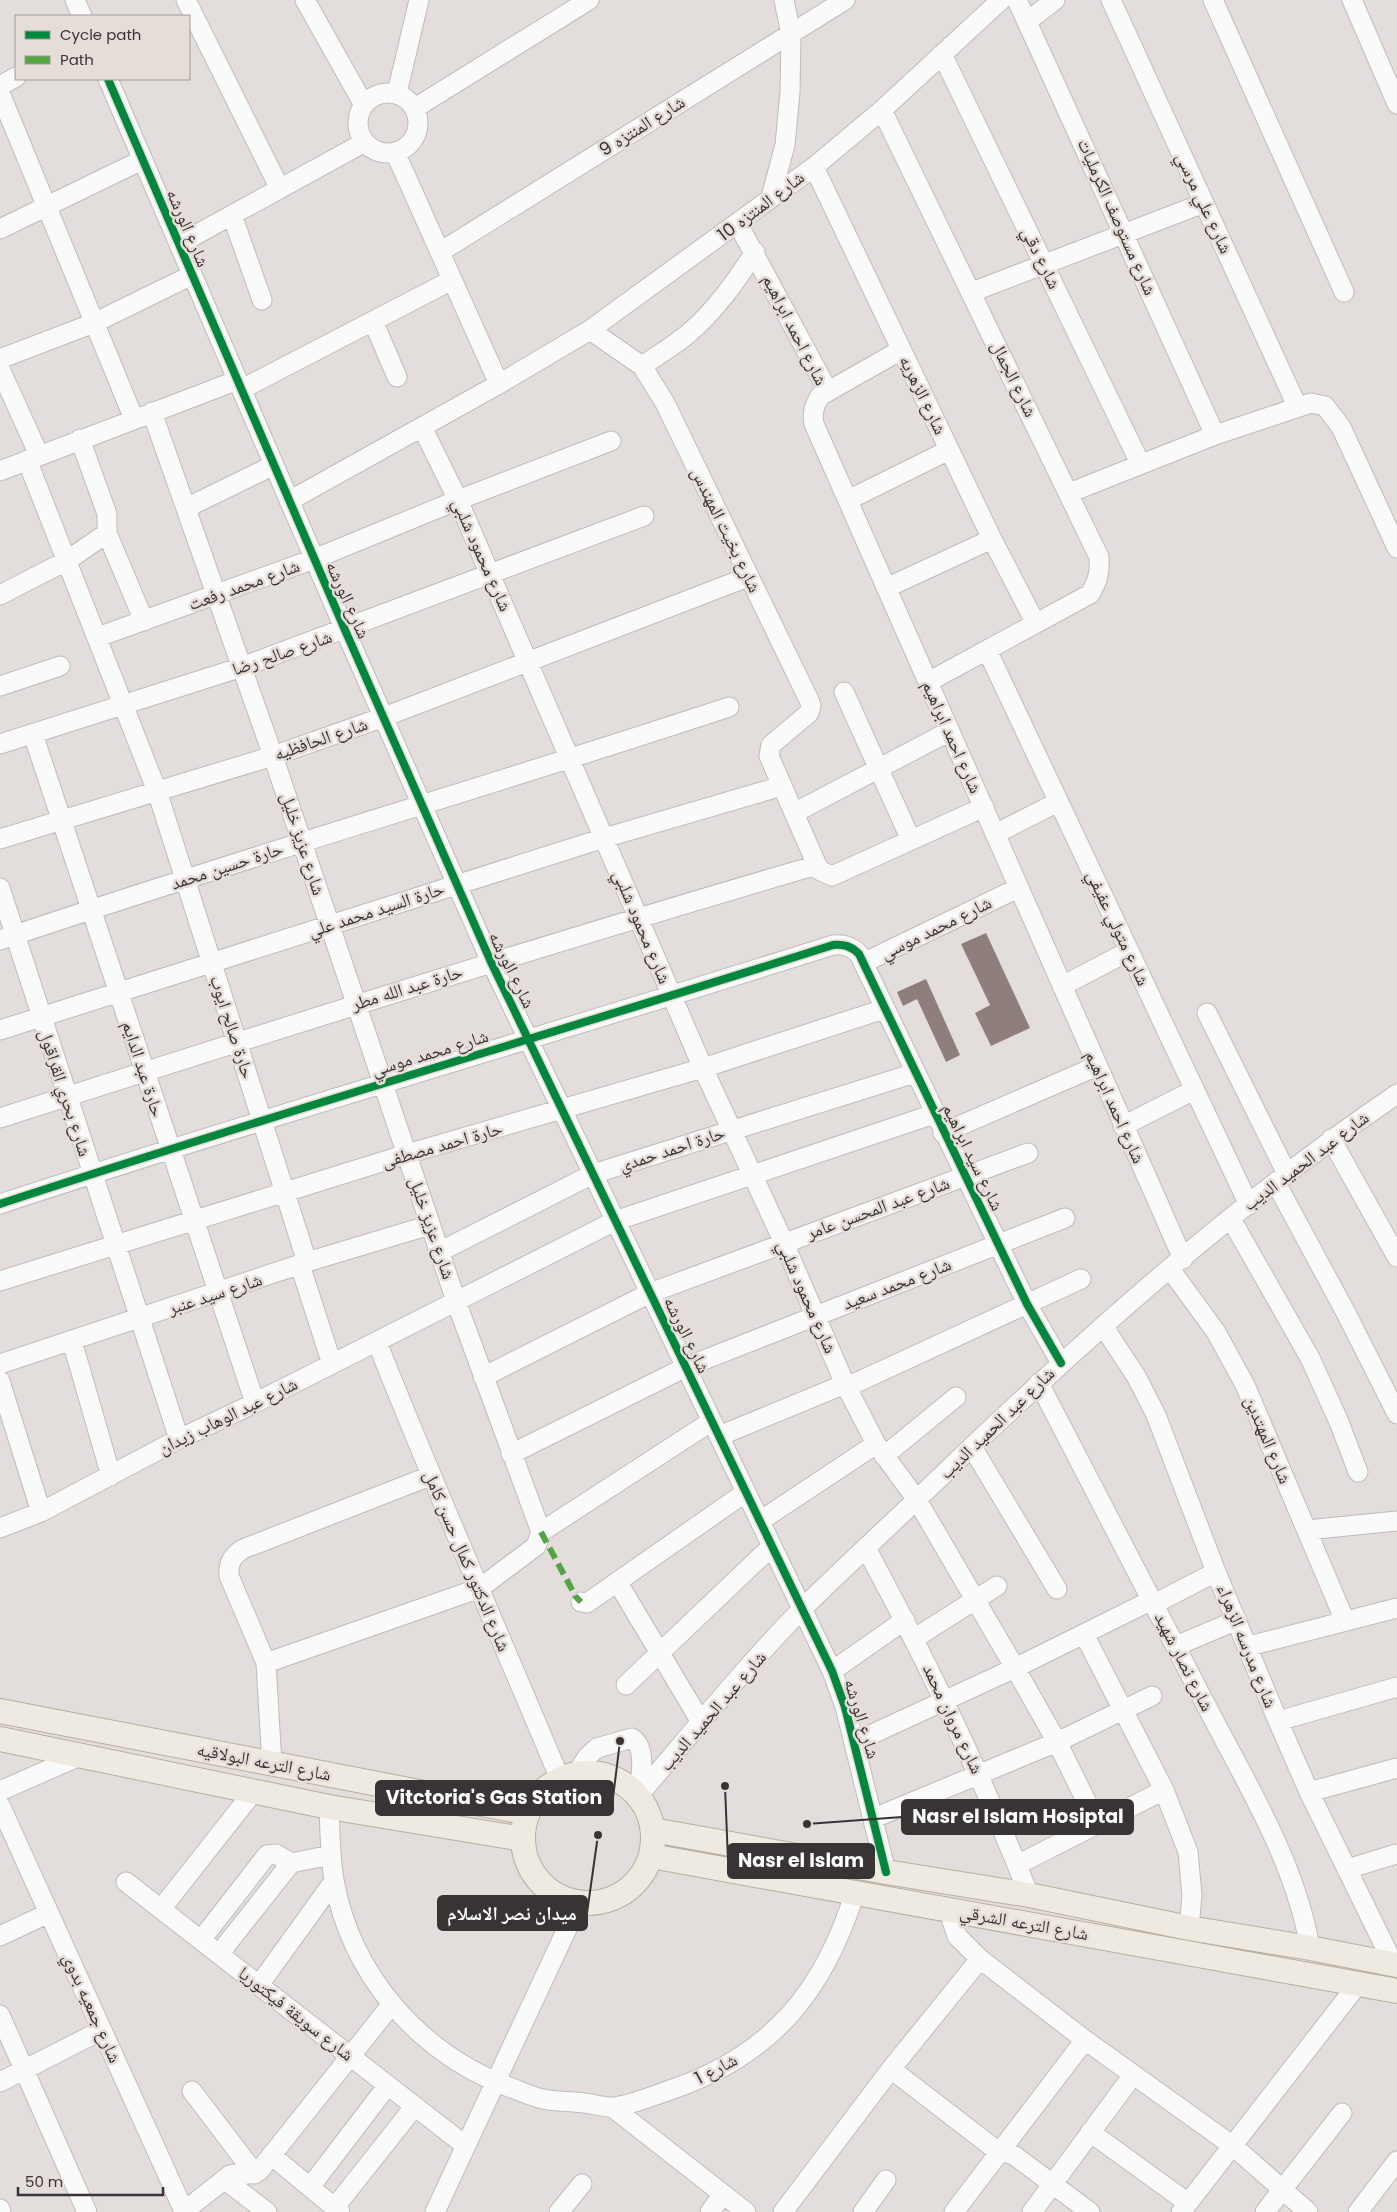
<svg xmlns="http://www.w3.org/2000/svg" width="1397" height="2212" font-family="Poppins,'Noto Naskh Arabic',sans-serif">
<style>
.building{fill:#8e7f7d}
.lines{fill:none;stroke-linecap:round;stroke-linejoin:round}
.minor-casing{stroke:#bfbbb9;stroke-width:21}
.major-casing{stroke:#b6ae9e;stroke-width:26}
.minor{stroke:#fbfafa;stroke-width:19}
.major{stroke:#efeae1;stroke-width:24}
.quiet{stroke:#53a544;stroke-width:6;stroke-dasharray:12 6;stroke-linecap:butt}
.cycleway-casing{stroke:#e6ddd9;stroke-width:11}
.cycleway{stroke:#00873e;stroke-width:8}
.labels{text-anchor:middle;stroke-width:5;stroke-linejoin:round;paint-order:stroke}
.street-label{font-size:18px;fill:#383433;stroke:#e6ddd9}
.leader{fill:none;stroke:#383433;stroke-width:2}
.callout-dot{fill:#383433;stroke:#e6ddd9;stroke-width:2}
.callout{fill:#383433;stroke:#383433;stroke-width:2}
.callout-label{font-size:19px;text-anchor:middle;font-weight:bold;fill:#fff}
</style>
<rect width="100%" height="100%" fill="#e3dedc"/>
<path class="building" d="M986,933L1030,1028L991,1046L975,1013L990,1005L961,944Z
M926,979L960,1055L946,1062L917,999L903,1006L897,992Z"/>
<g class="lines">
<defs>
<path id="minor" d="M75,0L82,16
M186,0L280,189
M305,0L364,105
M1017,0L1215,435
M1111,0L1297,406
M1213,0L1344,292
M1352,0L1397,104
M1028,21L1055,0
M942,54L1140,463
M108,79L345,630L491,962L832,1671L845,1707L886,1872
M0,86L16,77
M358 123a30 30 0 1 1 60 0a30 30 0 1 1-60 0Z
M0,93L134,419
M397,93L419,0
M415,108L589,0
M882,110L1099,557C1100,572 1098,581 1090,594L928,682
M395,152L499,384
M814,167L992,539L1035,622
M771,197L785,145L790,92L791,34L784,0
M232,215L262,300
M738,224L828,391
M0,229L142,160
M179,244L365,142
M440,252L845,0
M972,292L1204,203
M373,321L397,377
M590,330L642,366L665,403L809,700L811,706L809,713L771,745L769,756L819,870L832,876L984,807
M901,350L820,396C814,406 812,413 814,424L1183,1259
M0,359L94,323L192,275
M642,366C658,355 675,345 689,333C716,310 736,281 755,252
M0,369L39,455
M242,389L452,280
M152,412L273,756L456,1301L541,1532L536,1546L480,1588L266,1663
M422,427L458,500L703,1068L784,1243L845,1384L876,1444L917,1500L1015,1668L1057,1742L1097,1823
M80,439L107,514V533L144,621
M27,460L157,791L307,1262
M0,471L238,380
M1069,493L1215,435L1311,403L1325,406L1341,427L1397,548
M848,500L949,450
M289,501L499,384L590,330L814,167L882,110L1001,0
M186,508L274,465
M886,588L992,539
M0,595L68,560L107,533
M98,637L314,559L458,500L611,441
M987,650L1249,1205
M0,686L60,666
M844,692L911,840
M33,734L255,1403
M0,744L242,667L644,516
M794,813L950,731
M995,834L1058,802
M0,839L273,756L384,717L748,577
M0,888L179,1439
M0,940C242,858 487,787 729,707
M863,963L1018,888
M1062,986L1129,951
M1207,1013L1287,1174
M0,1030L604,838L782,786
M0,1118C272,1031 543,945 817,865
M1123,1126L1194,1090
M943,1133L1097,1066
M1331,1139L1397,1257
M1276,1183L1346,1313L1397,1414
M0,1204C276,1113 556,1033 833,945C844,944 851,946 859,954L1027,1304L1061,1363
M1231,1219L1310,1358L1339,1422L1358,1472
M439,1252L593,1174L915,1073
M300,1265L332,1364
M1170,1269L1216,1332L1245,1385L1345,1621
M0,1281L407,1154L703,1068L884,1009
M1103,1326L1136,1376L1156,1415L1216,1572L1278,1721L1309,1792L1394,1965
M72,1341L111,1476
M377,1342C435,1489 499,1633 560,1779
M0,1364L307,1262L430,1225
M483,1377L650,1293L1028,1153
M0,1381L41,1512
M1039,1383C1096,1491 1152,1600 1208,1709C1247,1784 1296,1864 1310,1948
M847,1387L1081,1279
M719,1436L845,1384
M972,1447L1057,1589
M511,1454L686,1367L1065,1218
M884,1456L956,1397
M760,1521L876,1444
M0,1528L41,1512L179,1439L255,1403L615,1221L934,1114
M1307,1530L1397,1521
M541,1532L712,1421
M866,1548C927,1661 982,1776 1029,1895
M618,1583L701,1722
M581,1602L587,1603L746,1492
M1154,1604L1216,1572
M1084,1634L1164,1790L1188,1852L1192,1895L1189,1928
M915,1638L997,1586
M1176,1646L1237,1620
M1249,1646L1397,1608
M832,1671L905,1620
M626,1685L772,1546
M1278,1721L1397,1687
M855,1742L1015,1668L1152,1600
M272,1764L266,1663L229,1576C228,1563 232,1556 243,1549L430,1476
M577,1773L588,1756L597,1748L632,1738C648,1749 640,1780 638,1796
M0,1791L82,1755
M1309,1792L1397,1768
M638,1796C692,1733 745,1667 803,1608C855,1557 909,1508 961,1457C1098,1327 1241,1200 1397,1094
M0,1805L184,2211
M329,1807C330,1831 330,1856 334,1880C351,1975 419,2053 509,2087C520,2091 532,2097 543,2099C556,2102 570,2101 584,2103C593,2104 603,2107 612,2107C626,2107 656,2095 670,2090C771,2056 824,1992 855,1892
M874,1818L1057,1742L1152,1696
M1017,1865L1164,1790
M1347,1869L1396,1854
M126,1882L466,2146
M161,1909L254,1791
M955,1911L952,1921L957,1936L980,1959L1085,2040L1233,2146L1308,2212
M0,1936L49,1913
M201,1940L267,1855L276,1854L291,1863L331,1855
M219,1954L291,1863
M259,1985L334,1881
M0,2015L87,2212
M891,2069L1000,2153H1008L1015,2156L1090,2212
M0,2082L102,2030
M192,2091L255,2174
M612,2107L746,2212
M1090,2132L1188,2203
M271,2155L340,2212
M225,2180L267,2212
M310,2187L388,2085
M335,2207L415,2106
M0,2209L1,2212
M183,2212L230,2175C239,2172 250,2177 259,2171L392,2004
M435,2212L579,1903
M559,2212L582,2184
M710,2212L723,2194
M783,2212L891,2069L980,1959
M863,2212L886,2180
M954,2212L1085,2040
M1032,2212L1133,2075
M1181,2212L1358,1984
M1265,2212L1342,2113
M1358,2212L1397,2161"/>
<path id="major" d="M0,1711L528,1813
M0,1739L329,1807L523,1839
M523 1838a65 65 0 1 1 130 0a65 65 0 1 1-130 0Z
M653,1830L886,1872L1029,1895L1189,1928L1310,1948L1397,1965
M651,1856L1397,1991"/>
</defs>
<use href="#minor" class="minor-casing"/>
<use href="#major" class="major-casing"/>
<use href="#minor" class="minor"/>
<use href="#major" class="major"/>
<path class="quiet" d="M541,1532L576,1597L581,1602"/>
<defs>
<path id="cycleway" d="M108,79L345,630L491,962L832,1671L845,1707L886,1872
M0,1204C276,1113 556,1033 833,945C844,944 851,946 859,954L1027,1304L1061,1363"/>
</defs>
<use href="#cycleway" class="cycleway-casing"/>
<use href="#cycleway" class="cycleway"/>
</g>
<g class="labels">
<g class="street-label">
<text transform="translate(642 126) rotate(-32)" y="6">شارع المنتزه 9</text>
<text transform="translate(1204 203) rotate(65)" y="6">شارع علي مرسي</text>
<text transform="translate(761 206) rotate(-37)" y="6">شارع المنتزه 10</text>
<text transform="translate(1117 217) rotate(66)" y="6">شارع مستوصف الكرمليات</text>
<text transform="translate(188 228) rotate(67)" y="6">شارع الورشه</text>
<text transform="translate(1041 258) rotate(64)" y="6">شارع دقي</text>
<text transform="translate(795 330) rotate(63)" y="6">شارع احمد ابراهيم</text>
<text transform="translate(1014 379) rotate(64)" y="6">شارع الجمال</text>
<text transform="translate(923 395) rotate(64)" y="6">شارع الزهريه</text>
<text transform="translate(726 530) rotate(64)" y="6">شارع بخيت المهندس</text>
<text transform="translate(482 555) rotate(66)" y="6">شارع محمود شلبي</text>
<text transform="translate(244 585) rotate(-20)" y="6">شارع محمد رفعت</text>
<text transform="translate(348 600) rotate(66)" y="6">شارع الورشه</text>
<text transform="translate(282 653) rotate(-19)" y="6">شارع صالح رضا</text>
<text transform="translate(952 737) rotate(66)" y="6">شارع احمد ابراهيم</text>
<text transform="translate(321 739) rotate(-19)" y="6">شارع الحافظيه</text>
<text transform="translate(303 844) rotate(72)" y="6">شارع عزيز خليل</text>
<text transform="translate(227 866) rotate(-18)" y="6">حارة حسين محمد</text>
<text transform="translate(376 910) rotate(-18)" y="6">حارة السيد محمد علي</text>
<text transform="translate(642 927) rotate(67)" y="6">شارع محمود شلبي</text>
<text transform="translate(936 928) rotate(-26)" y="6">شارع محمد موسي</text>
<text transform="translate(1118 928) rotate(65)" y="6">شارع متولي عفيفي</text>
<text transform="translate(512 970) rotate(64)" y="6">شارع الورشه</text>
<text transform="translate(407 988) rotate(-17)" y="6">حارة عبد الله مطر</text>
<text transform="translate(232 1027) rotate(72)" y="6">حارة صالح ايوب</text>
<text transform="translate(430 1053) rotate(-17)" y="6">شارع محمد موسي</text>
<text transform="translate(143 1069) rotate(72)" y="6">حارة عبد الدايم</text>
<text transform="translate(65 1093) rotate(72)" y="6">شارع بحري القراقول</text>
<text transform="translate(1115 1107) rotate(66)" y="6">شارع احمد ابراهيم</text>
<text transform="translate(442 1145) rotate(-16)" y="6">حارة احمد مصطفى</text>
<text transform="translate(672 1149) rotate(-18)" y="6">حارة احمد حمدي</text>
<text transform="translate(973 1157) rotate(64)" y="6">شارع سيد ابراهيم</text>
<text transform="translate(1306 1161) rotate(-37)" y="6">شارع عبد الحميد الديب</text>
<text transform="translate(878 1208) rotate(-20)" y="6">شارع عبد المحسن عامر</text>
<text transform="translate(432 1228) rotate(71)" y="6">شارع عزيز خليل</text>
<text transform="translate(897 1284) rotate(-21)" y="6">شارع محمد سعيد</text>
<text transform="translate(215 1294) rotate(-18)" y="6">شارع سيد عنبر</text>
<text transform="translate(807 1297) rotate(66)" y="6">شارع محمود شلبي</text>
<text transform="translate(687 1335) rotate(64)" y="6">شارع الورشه</text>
<text transform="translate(228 1416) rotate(-26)" y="6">شارع عبد الوهاب زيدان</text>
<text transform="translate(997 1423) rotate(-44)" y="6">شارع عبد الحميد الديب</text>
<text transform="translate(1268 1440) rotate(67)" y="6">شارع المهتدين</text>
<text transform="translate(467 1561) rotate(67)" y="6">شارع الدكتور كمال حسن كامل</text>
<text transform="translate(1247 1646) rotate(68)" y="6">شارع مدرسه الزهراء</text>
<text transform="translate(1184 1662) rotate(63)" y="6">شارع نصار شهيد</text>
<text transform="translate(713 1711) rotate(-49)" y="6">شارع عبد الحميد الديب</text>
<text transform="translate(862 1719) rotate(73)" y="6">شارع الورشه</text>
<text transform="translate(953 1719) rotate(65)" y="6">شارع مروان محمد</text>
<text transform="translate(264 1762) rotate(11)" y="6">شارع الترعه البولاقيه</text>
<text transform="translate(1024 1923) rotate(10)" y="6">شارع الترعه الشرقي</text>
<text transform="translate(92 2008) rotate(66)" y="6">شارع جمعيه بدوي</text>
<text transform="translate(296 2014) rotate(38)" y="6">شارع سويقة فيكتوريا</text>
<text transform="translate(716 2069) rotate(-28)" y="6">شارع 1</text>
</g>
</g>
<path class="leader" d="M620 1741L613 1798M807 1824L902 1817M725 1786L728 1861M598 1835L587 1913"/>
<g class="callout-dot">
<circle cx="620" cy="1741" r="5"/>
<circle cx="807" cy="1824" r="5"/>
<circle cx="725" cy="1786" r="5"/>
<circle cx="598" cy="1835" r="5"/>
</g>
<g class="callout">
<rect x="376" y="1781" width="237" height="34" rx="5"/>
<rect x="902" y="1800" width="231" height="34" rx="5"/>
<rect x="728" y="1844" width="146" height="34" rx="5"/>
<rect x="438" y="1896" width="149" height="34" rx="5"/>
</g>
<g class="callout-label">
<text x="494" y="1804">Vitctoria's Gas Station</text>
<text x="1018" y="1823">Nasr el Islam Hosiptal</text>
<text x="801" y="1867">Nasr el Islam</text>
<text x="512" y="1920">ميدان نصر الاسلام</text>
</g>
<rect x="15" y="15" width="175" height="65" fill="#e6ddd9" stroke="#a09997"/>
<rect x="25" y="31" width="25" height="8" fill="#00873e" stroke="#a09997"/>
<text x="60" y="40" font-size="15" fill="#383433">Cycle path</text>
<rect x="25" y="56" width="25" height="8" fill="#53a544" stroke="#a09997"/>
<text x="60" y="65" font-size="15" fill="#383433">Path</text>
<path d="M18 2187v8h145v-8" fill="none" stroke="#383433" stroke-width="2.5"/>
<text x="25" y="2187" font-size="15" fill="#383433" stroke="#e6ddd9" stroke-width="4" paint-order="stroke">50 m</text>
</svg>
